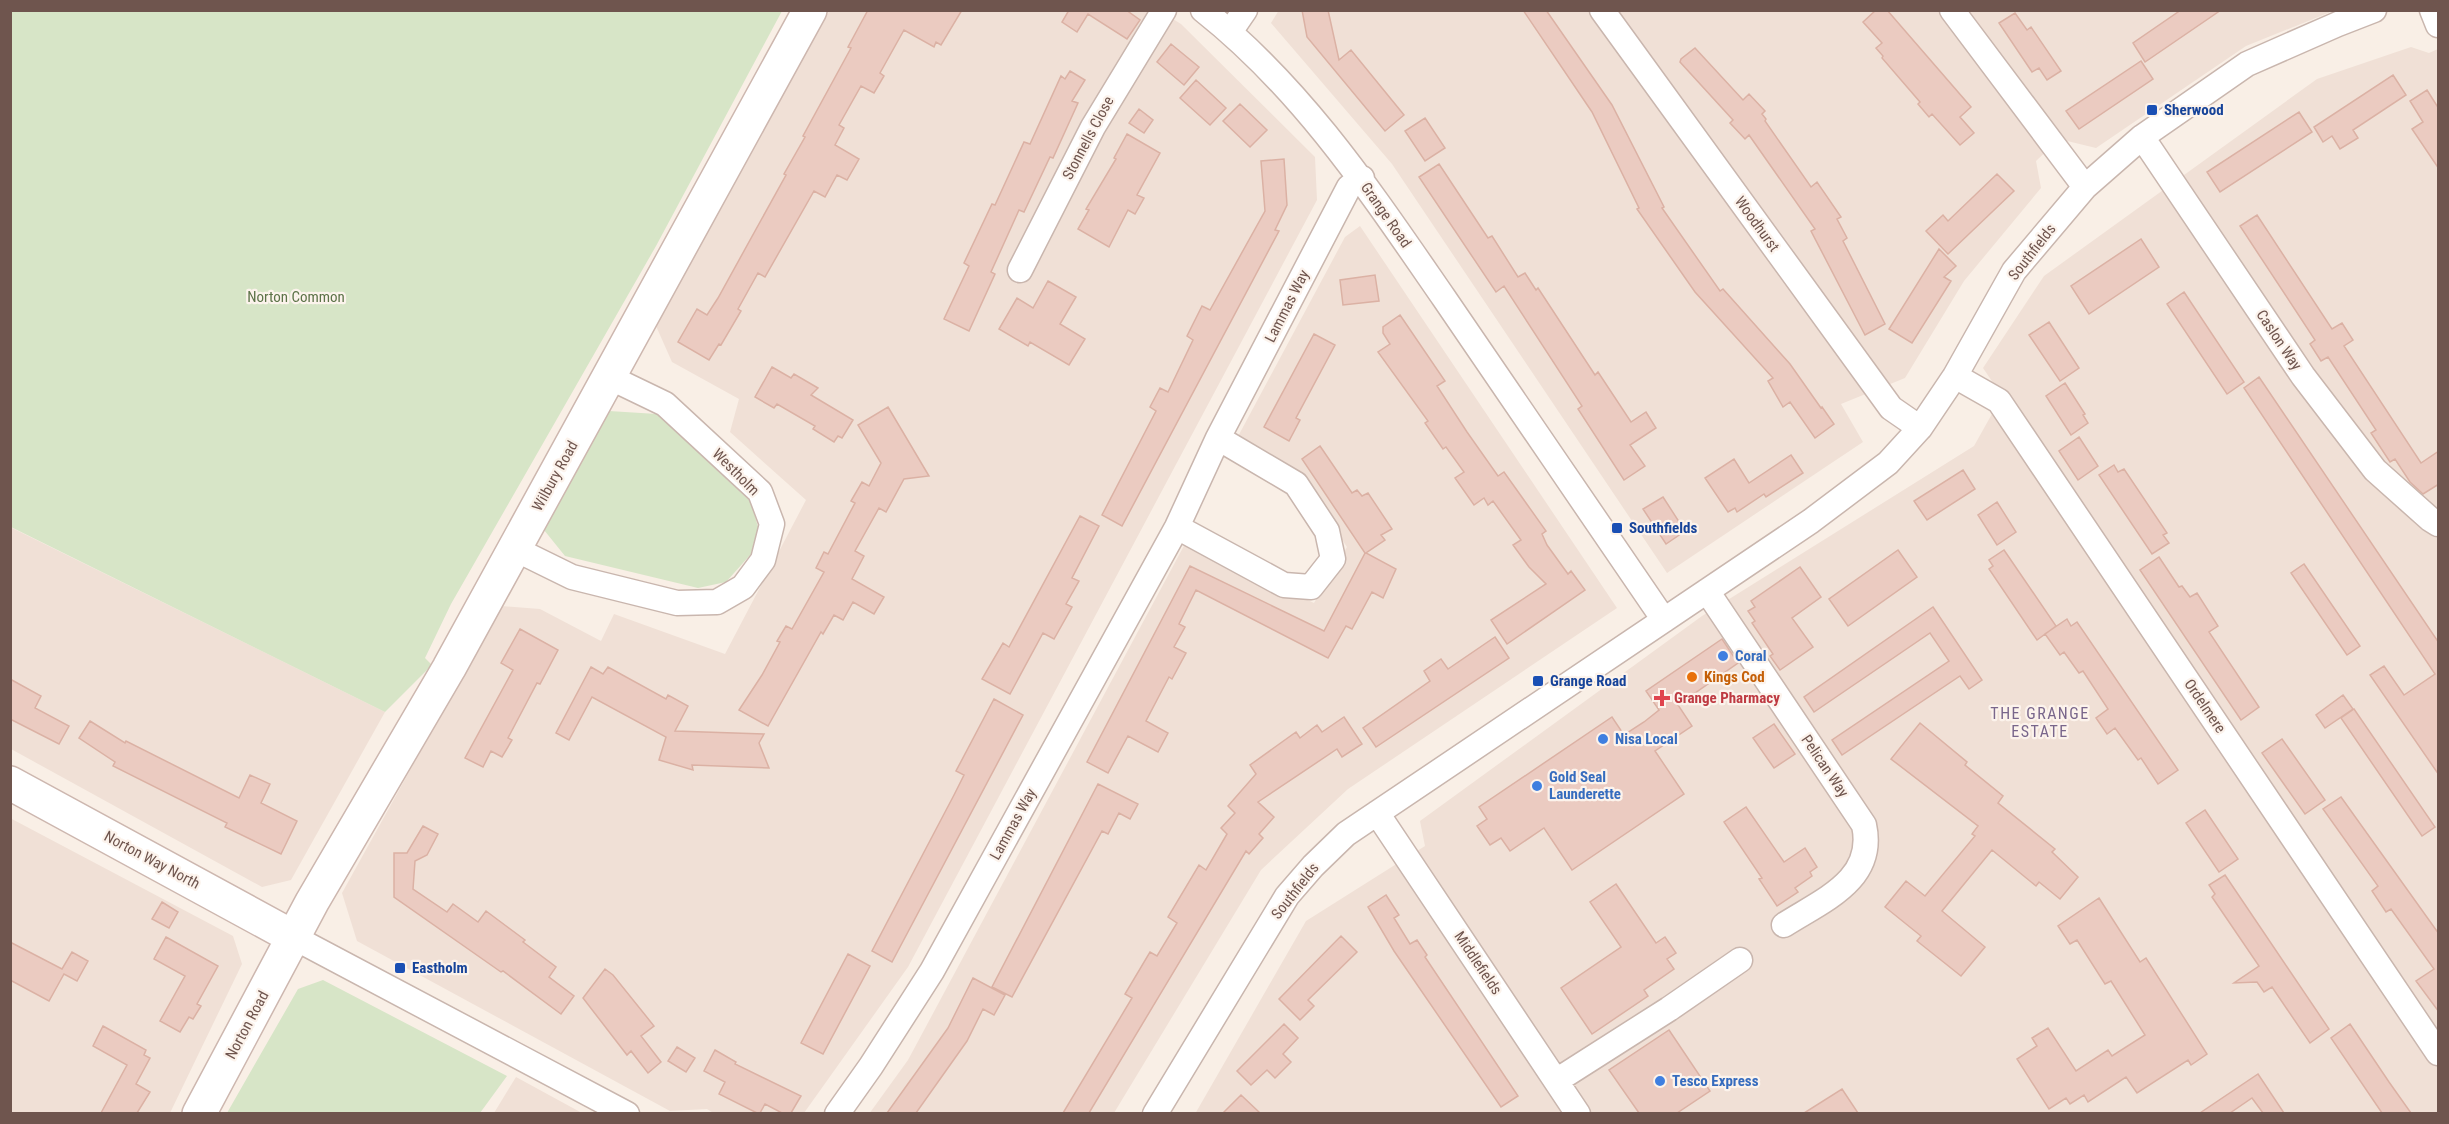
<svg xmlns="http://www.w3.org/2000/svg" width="2449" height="1124" font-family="'Roboto Condensed',sans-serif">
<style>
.residential{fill:#f0e0d6}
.green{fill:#d7e5c7}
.building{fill:#ebcbc1;stroke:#dbb1a4;stroke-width:1.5}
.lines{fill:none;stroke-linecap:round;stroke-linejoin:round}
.street-casing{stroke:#c9b6ae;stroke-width:27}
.secondary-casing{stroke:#cdb7af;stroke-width:36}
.street{stroke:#fff;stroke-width:24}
.secondary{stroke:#fff;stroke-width:33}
.transit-dot{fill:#1a4fb4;stroke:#fcf3ec;stroke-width:2}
.shop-dot{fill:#3f7fe0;stroke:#fcf3ec;stroke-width:2}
.food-dot{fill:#e8710a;stroke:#fcf3ec;stroke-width:2}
.health-dot{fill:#e0444e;stroke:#fcf3ec;stroke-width:2}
.labels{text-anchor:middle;stroke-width:4.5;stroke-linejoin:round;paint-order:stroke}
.transit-label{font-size:15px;font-weight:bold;fill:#164399;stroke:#fcf3ec;text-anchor:start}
.street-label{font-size:15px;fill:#6f554e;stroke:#fcf3ec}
.park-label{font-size:15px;fill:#5c7348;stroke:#fcf3ec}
.shop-label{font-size:15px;font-weight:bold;fill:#366cbe;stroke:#fcf3ec;text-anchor:start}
.food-label{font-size:15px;font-weight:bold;fill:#c56008;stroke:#fcf3ec;text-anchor:start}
.health-label{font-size:15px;font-weight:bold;fill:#be3a42;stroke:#fcf3ec;text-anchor:start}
.neighbourhood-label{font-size:16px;letter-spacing:1.5px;fill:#79668b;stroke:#fcf3ec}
</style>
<rect width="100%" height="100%" fill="#f9efe6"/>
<path class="residential" d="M1279,10L2333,11L2246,46L2096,148L2059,139L2036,161L2041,188L1964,281L1905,378L1841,404L1863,442L1667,573L1392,164L1271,23Z
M829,11H1160L1181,24L1315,157L1317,200L908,967L804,1113L715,1114L707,1109L670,1111L357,941L342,893L501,606L540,609L601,641L614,614L725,654L806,500L730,432L739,399L672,362L656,326Z
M2411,47L2429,53L2438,49V1113L1195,1114L1306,921L1425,846L1420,821L1702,616L1974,446L2002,396L1983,368L2044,276L2317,79Z
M1360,226L1617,608L1348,789L1261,870L1114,1113L869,1114L908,1060L1186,542L1314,603L1347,547L1302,480L1235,442L1345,237Z
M10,527L385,712L291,880L262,887L11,749Z
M10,818L233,936L242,964L170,1113H11Z
M516,1077L582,1113H494Z"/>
<path class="green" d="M10,11H782L656,246L451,604L425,658L432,665L385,712L11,527Z
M609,411L657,414L751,502L758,527L751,554L726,582L698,588L565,556L544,530Z
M323,980L507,1076L480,1113H227L298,989Z"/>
<path class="building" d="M868,10H962L941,45L936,42L934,47L904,30L880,73L884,76L874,93L861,86L839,125L844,128L835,145L859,159L847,180L837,175L825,197L814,191L765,277L758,273L738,309L741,311L721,345L719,344L709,360L678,342L697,309L707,315L718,298L786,175L784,174L805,137L803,136L851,48L848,47Z
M1069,10H1126L1140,20L1127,39L1088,14L1077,32L1062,22Z
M1302,10H1328L1339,60L1351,50L1404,115L1385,131L1307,37Z
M1523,10H1546L1612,105L1664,207L1662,208L1720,291L1723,289L1790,364L1821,408L1822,407L1834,424L1815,438L1790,402L1783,407L1768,381L1773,378L1695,292L1637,209L1639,208L1592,112Z
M1876,10H1887L1971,107L1960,117L1974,133L1960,145L1932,114L1929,117L1918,104L1920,102L1882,58L1883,56L1876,48L1882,43L1863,22Z
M2181,10H2221L2145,62L2133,43Z
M2015,13L2027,30L2031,27L2061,71L2047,80L2039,68L2032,72L1999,23Z
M1171,44L1199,67L1184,85L1157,62Z
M1695,48L1743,100L1749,94L1765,111L1762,114L1766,119L1765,121L1811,187L1817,182L1841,217L1837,219L1847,238L1843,241L1885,324L1865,335L1811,231L1815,229L1749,135L1745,139L1730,123L1733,120L1680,62L1681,59Z
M2141,61L2153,79L2079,129L2066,111Z
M1070,71L1085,80L1072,101L1078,103L1053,158L1050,157L1024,212L1019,210L991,272L995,274L969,331L944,319L969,266L964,263L992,204L995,205L1024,142L1030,144L1061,76L1065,79Z
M2393,75L2406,95L2353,130L2358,138L2340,149L2332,136L2323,142L2314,127Z
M1196,80L1226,108L1210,125L1180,98Z
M2427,90L2439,109V169L2412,129L2423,122L2410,101Z
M1240,104L1267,130L1250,147L1223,121Z
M1139,109L1153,120L1144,133L1129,123Z
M2299,112L2312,132L2220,192L2207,172Z
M1425,118L1445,148L1425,161L1405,131Z
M1127,134L1160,153L1137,195L1144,198L1139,207L1135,214L1128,210L1109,247L1078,229L1089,210L1086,209L1116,159L1114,158Z
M1284,159L1287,205L1275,230L1279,231L1122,526L1102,515L1156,411L1150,407L1160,388L1168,392L1193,340L1187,336L1202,306L1210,310L1265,211L1261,161Z
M1439,164L1488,238L1492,236L1518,277L1525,273L1536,290L1538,288L1595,375L1598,372L1631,422L1646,412L1656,428L1630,445L1645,466L1624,480L1578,409L1582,406L1504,286L1496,292L1419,177Z
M1997,174L2014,191L1948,254L1926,231L1943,215L1948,221Z
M2257,215L2332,329L2342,323L2353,340L2344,346L2421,463L2439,451V484L2423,494L2410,482L2395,459L2390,462L2371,433L2376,430L2328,357L2321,361L2310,344L2315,340L2240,226Z
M2141,239L2159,267L2089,314L2071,286Z
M1939,249L1956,266L1944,277L1951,281L1912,343L1889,329Z
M1375,275L1379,301L1343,305L1340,280Z
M1048,281L1076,297L1060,324L1085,339L1069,365L1030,342L1028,346L999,329L1017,298L1033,308Z
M2184,292L2244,382L2227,394L2167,304Z
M1400,315L1445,381L1437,386L1467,432L1498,476L1504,472L1546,531L1542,534L1547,545L1568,574L1571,571L1585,590L1507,644L1491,620L1546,584L1529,567L1513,545L1521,540L1493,501L1488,505L1484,498L1474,505L1455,478L1464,472L1446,447L1443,449L1425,423L1428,421L1378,352L1390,344L1383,333V327Z
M2049,322L2079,368L2060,381L2029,335Z
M1314,334L1335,345L1296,418L1300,420L1289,441L1264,427Z
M772,367L791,378L794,374L818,388L811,395L853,420L842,438L838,436L834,442L813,429L815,426L777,404L774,408L755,397Z
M2259,377L2439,643V775L2370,675L2384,666L2404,695L2435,674L2244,388Z
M2065,383L2085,414L2083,415L2088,423L2071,435L2046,396Z
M888,407L929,476L904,479L886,512L879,508L855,551L864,556L852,579L884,597L874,614L853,602L843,620L834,615L823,634L821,632L768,726L739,710L762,675L780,642L777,641L786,626L792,629L824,572L816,568L824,552L828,554L855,503L851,501L862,482L869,486L881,463L858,425Z
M2079,437L2098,466L2078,480L2059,451Z
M1320,446L1352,493L1357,490L1362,496L1368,493L1392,529L1381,535L1385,540L1366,553L1396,569L1383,598L1372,592L1352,629L1346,626L1328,658L1196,590L1179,624L1185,627L1174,647L1186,653L1172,679L1169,677L1146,721L1168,733L1158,752L1128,736L1108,773L1087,762L1190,566L1324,631L1365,553L1302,459Z
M1791,455L1803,473L1766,497L1764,494L1737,512L1735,508L1728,512L1705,478L1734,459L1749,483Z
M2114,465L2118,472L2124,469L2167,533L2163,535L2169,543L2152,554L2099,475Z
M1963,470L1975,489L1927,520L1914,501Z
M1663,497L1685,531L1666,544L1643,509Z
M1997,502L2016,532L1997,545L1978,515Z
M1080,516L1099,526L1072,578L1079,581L1066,604L1072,607L1054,639L1043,633L1010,694L982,679L1003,643L1009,647Z
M1898,550L1917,577L1848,626L1829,599Z
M2004,550L2056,626L2037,640L1989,569L1993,566L1989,560Z
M2159,557L2179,587L2182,586L2190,597L2197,593L2218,626L2209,632L2259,707L2241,720L2140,570Z
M2304,564L2360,646L2347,655L2291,573Z
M1800,567L1821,597L1792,618L1813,647L1780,670L1770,656L1773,654L1752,623L1755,621L1748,611L1755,607L1751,601Z
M1933,607L1982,680L1969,689L1960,676L1842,755L1832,740L1949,661L1930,633L1814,712L1804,697Z
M2067,619L2071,626L2077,622L2178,770L2158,784L2141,758L2138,760L2115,728L2107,734L2096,718L2108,709L2083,671L2079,673L2064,652L2060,655L2045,634Z
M520,629L558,650L540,684L537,683L508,738L512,740L502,757L491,751L483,767L465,758L513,670L501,663Z
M1495,637L1509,658L1376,747L1363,728L1430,681L1424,671L1441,659L1448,669Z
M1722,639L1738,663L1678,705L1692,726L1655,751L1684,794L1572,870L1544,828L1510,851L1501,838L1490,845L1477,826L1487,819L1479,807L1612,717L1624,735L1644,722L1659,710L1646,691Z
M591,667L603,674L608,667L666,699L668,695L688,706L675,731L764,734L759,743L769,768L692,765L693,770L659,760L666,737L592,697L569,740L556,733Z
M10,679L41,696L35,708L69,726L59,744L10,719Z
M2343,695L2353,709L2325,728L2316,715Z
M994,699L1023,715L892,962L872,951L954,795L964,775L956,771Z
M2354,709L2435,827L2422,836L2341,718Z
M1344,717L1362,744L1342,757L1337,749L1258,802L1274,817L1259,834L1263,838L1249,854L1246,851L1089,1113H1063L1132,998L1125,994L1150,952L1157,956L1177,923L1168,917L1199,865L1206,870L1227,834L1221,828L1235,813L1228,806L1256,774L1250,765L1296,732L1300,738L1317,725L1322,732Z
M90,721L125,743L126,741L239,798L250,775L270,784L261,803L297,821L281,854L225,827L227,823L113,766L115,762L79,738Z
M1920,723L1967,762L1965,765L2003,796L1998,803L2055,849L2052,852L2078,877L2060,899L2039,882L2036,886L1992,850L1942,911L1985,947L1961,976L1917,941L1921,936L1885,907L1906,881L1925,896L1975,836L1972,834L1978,826L1891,759Z
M1774,724L1795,754L1774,768L1753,738Z
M2282,739L2325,800L2305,814L2262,753Z
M1098,784L1138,804L1130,819L1119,813L1108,834L1102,831L1012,997L992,987Z
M2341,797L2439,934V1012L2416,981L2434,969L2391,909L2386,912L2372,891L2378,886L2323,809Z
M1746,807L1784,862L1805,848L1817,867L1810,872L1812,876L1795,888L1798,892L1777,906L1759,879L1762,878L1724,822Z
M2205,810L2238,859L2219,872L2186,823Z
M423,826L438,834L427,855L415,861L413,889L447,912L453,904L478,922L486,911L525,940L523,942L556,967L549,977L574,996L561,1014L503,971L501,972L394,897V853H407Z
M2225,875L2329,1029L2310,1043L2272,987L2264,992L2257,982L2234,983L2259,966L2212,897L2215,894L2209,885Z
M1616,884L1656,943L1665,937L1676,953L1667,959L1674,969L1644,990L1648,996L1592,1034L1561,988L1621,947L1590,902Z
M1386,895L1399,915L1394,918L1410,944L1417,940L1427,955L1425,957L1518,1096L1501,1107L1394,951L1368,907Z
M2099,898L2140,962L2146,958L2207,1054L2191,1065L2188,1060L2137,1093L2126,1077L2088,1102L2084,1095L2070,1104L2066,1098L2049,1109L2017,1059L2037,1046L2032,1038L2048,1028L2076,1071L2108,1050L2112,1056L2145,1035L2111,981L2105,984L2077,940L2070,944L2058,926Z
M162,902L178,912L169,928L152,919Z
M1341,936L1357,952L1308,1000L1314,1006L1300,1020L1279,999Z
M166,937L218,966L197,1004L201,1006L193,1019L189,1017L180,1032L160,1021L185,976L154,959Z
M10,942L62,969L72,952L88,961L77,981L64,974L49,1001L10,980Z
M848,954L870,966L823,1054L801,1043Z
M605,969L613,975L654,1026L641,1036L661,1062L648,1073L631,1051L627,1055L583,998Z
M973,978L1005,995L994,1015L983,1009L967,1041L916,1113H887L948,1028Z
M1284,1024L1298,1038L1283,1054L1291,1062L1275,1078L1267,1070L1251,1085L1237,1071Z
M2350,1024L2389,1082L2411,1113H2382L2331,1038Z
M103,1026L146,1050L144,1055L150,1058L136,1084L150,1092L137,1113H101L127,1065L93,1046Z
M1669,1030L1710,1091L1677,1113H1639L1609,1070Z
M677,1047L695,1058L686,1072L668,1061Z
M715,1050L736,1062L735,1064L801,1096L791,1113H782L765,1104L760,1113H757L719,1094L725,1082L704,1071Z
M2258,1074L2284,1113H2263L2252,1098L2230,1113H2200Z
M1842,1089L1858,1113H1804Z
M1241,1095L1260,1113H1223Z"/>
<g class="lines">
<defs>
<path id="street" d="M1203,10C1303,89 1372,194 1444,298C1518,405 1590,513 1664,620
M1602,10L1891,408L1920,428
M1952,10L2085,187
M2432,10L2438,25
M1230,32L1245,10
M2142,137L2303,376L2375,470L2430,519L2438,524
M1020,270L1093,127L1164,10
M1955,376L1999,401L2438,1053
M1177,527L1284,585L1311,587L1333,559L1327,531L1296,484L1218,438
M515,549L572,577L677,603L717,602L743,587L763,560L772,524L760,492L665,404L609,377
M1707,591L1864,825C1876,880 1823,900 1784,925
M1377,813L1578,1114
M293,937L627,1114
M1556,1081L1669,1009L1740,960
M837,1114L871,1066L932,971L1177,527L1218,438L1349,187L1362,178
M1155,1114L1287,896L1313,866L1346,834L1811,521L1888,463L1920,428L1955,376L2014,271L2085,187L2142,137L2247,64L2338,24L2374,10"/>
<path id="secondary" d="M10,783L293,937
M199,1114L312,902L449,668L810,10"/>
</defs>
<use href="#street" class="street-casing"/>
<use href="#secondary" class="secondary-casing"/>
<use href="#street" class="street"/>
<use href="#secondary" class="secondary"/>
</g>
<g class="transit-dot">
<rect x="2146" y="104" width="12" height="12" rx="3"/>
<rect x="1611" y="522" width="12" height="12" rx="3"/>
<rect x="1532" y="675" width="12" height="12" rx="3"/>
<rect x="394" y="962" width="12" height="12" rx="3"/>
</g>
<g class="shop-dot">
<circle cx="1723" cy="656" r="6"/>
<circle cx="1603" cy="739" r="6"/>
<circle cx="1537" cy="786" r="6"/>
<circle cx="1660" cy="1081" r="6"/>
</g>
<circle class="food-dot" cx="1692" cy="677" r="6"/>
<path class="health-dot" d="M1659 689h6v6h6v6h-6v6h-6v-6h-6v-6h6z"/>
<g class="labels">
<g class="transit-label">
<text x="2164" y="115">Sherwood</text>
<text x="1629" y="533">Southfields</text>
<text x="1550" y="686">Grange Road</text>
<text x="412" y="973">Eastholm</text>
</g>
<g class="street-label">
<text transform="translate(1088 138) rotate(-62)" y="5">Stonnells Close</text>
<text transform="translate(1386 215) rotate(55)" y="5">Grange Road</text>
<text transform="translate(1757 224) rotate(54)" y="5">Woodhurst</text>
<text transform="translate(2032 252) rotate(-52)" y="5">Southfields</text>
<text transform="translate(1287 306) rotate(-63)" y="5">Lammas Way</text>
<text transform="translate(2279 340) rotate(56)" y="5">Caslon Way</text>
<text transform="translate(736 472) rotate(45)" y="5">Westholm</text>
<text transform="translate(555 476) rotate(-61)" y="5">Wilbury Road</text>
<text transform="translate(2205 706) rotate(56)" y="5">Ordelmere</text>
<text transform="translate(1825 766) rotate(56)" y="5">Pelican Way</text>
<text transform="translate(1013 824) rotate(-61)" y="5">Lammas Way</text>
<text transform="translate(152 860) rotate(28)" y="5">Norton Way North</text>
<text transform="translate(1295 891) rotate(-52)" y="5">Southfields</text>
<text transform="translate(1478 963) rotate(56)" y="5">Middlefields</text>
<text transform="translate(247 1025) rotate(-62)" y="5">Norton Road</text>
</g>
<g class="park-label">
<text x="296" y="302">Norton Common</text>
</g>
<g class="shop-label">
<text x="1735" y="661">Coral</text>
<text x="1615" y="744">Nisa Local</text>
<text x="1549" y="782">Gold Seal<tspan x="1549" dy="17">Launderette</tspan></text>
<text x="1672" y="1086">Tesco Express</text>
</g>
<g class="food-label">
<text x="1704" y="682">Kings Cod</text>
</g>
<g class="health-label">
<text x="1674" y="703">Grange Pharmacy</text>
</g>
<g class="neighbourhood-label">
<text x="2040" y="719">THE GRANGE<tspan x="2040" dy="18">ESTATE</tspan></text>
</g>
</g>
<rect width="2449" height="1124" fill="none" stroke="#6f554e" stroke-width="24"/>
</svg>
